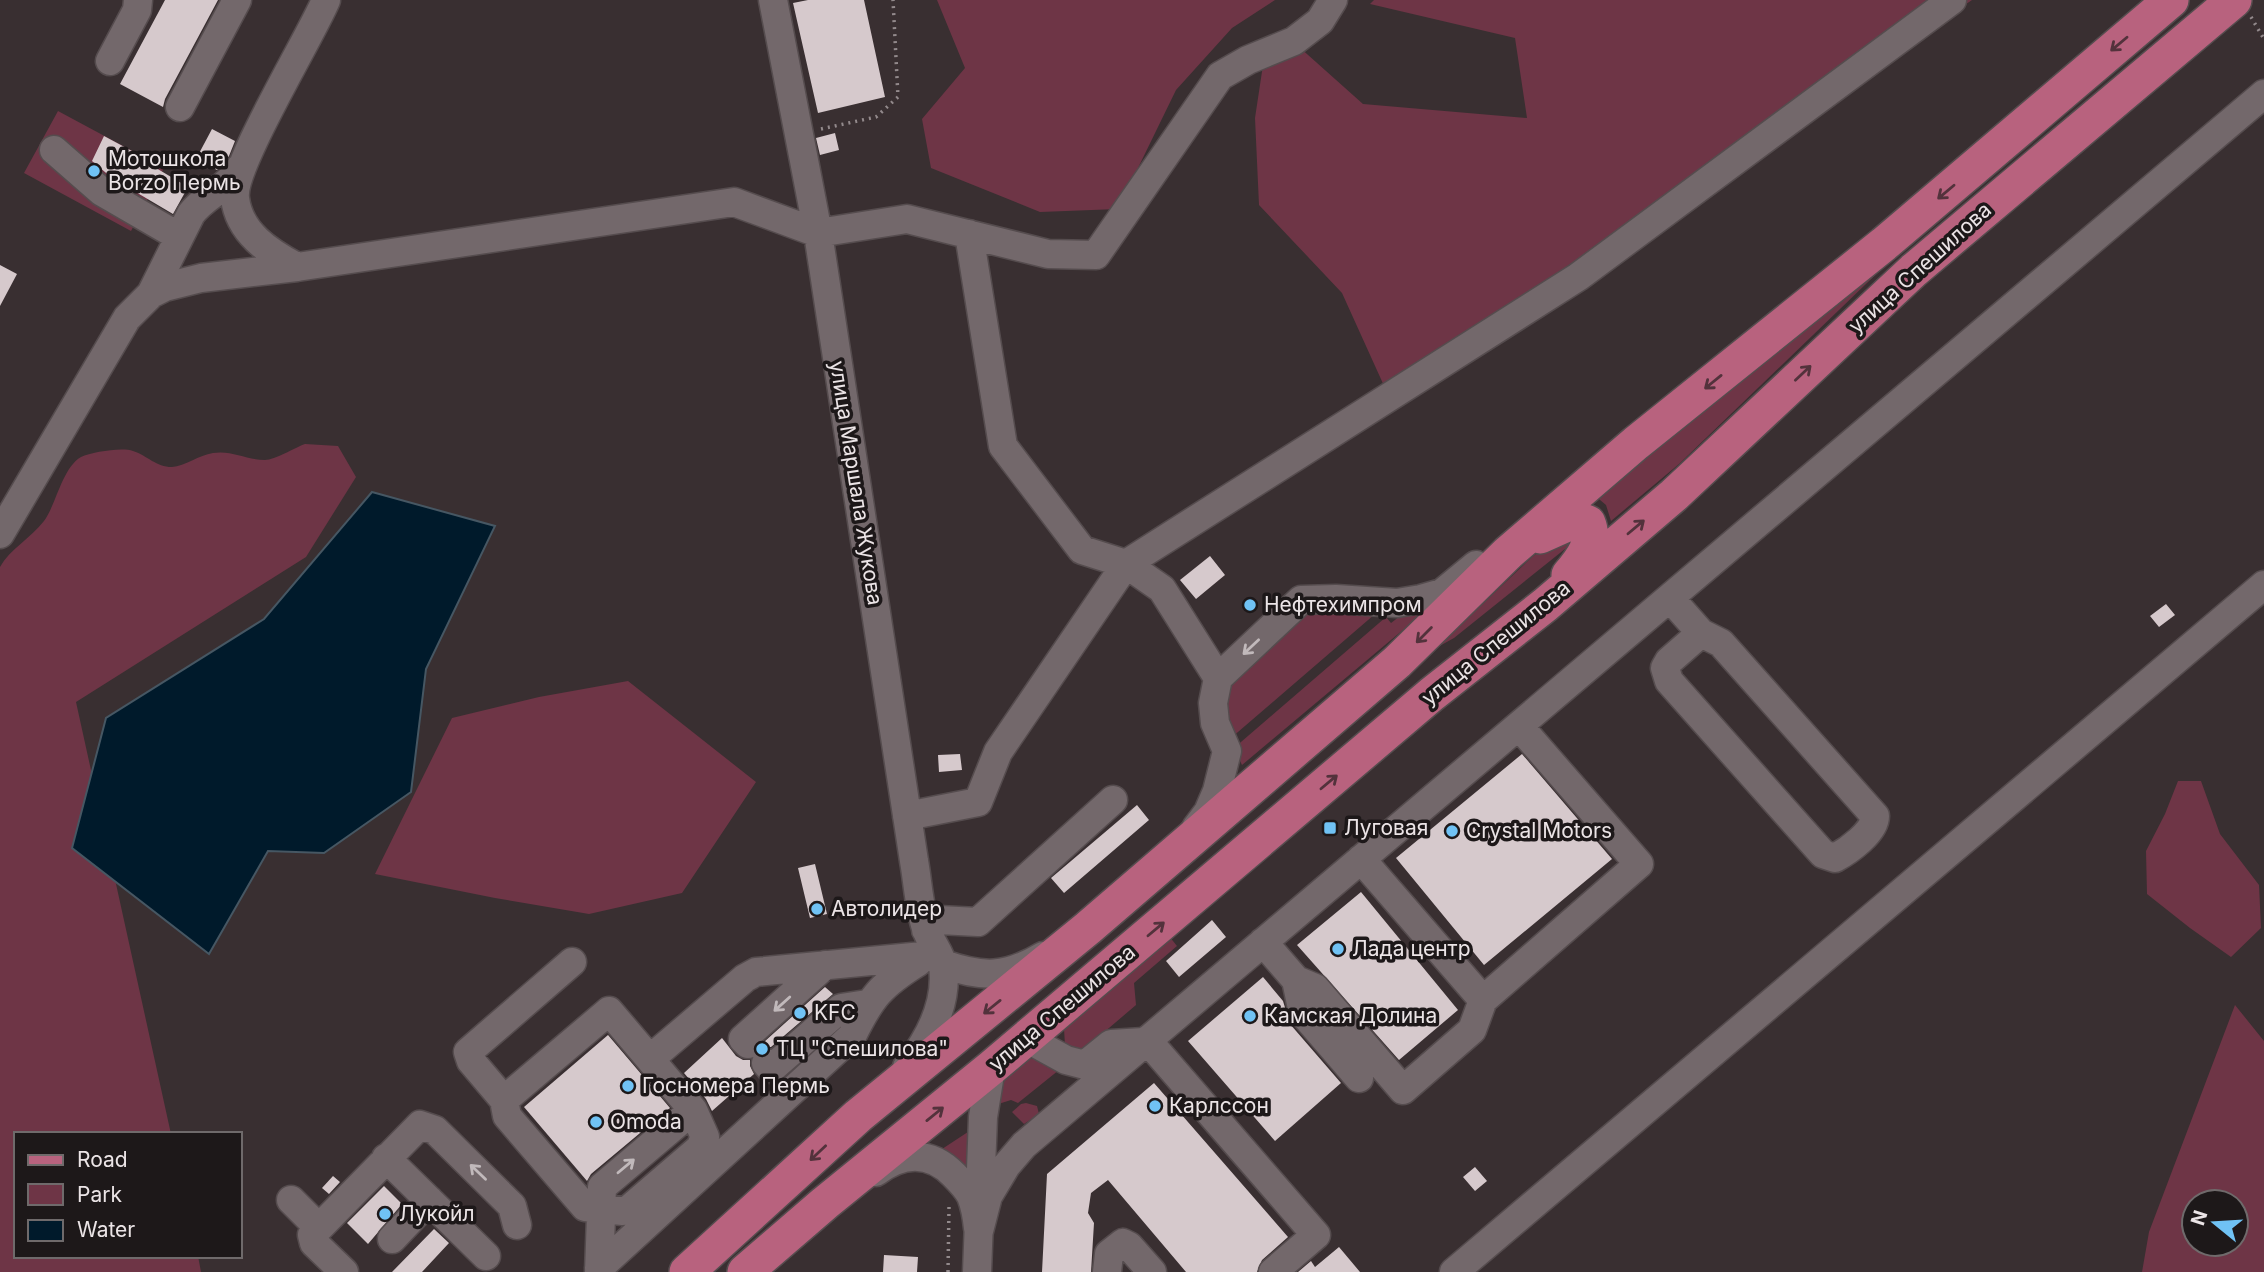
<svg xmlns="http://www.w3.org/2000/svg" width="2264" height="1272" font-family="Inter,sans-serif">
<style>
.green{fill:#6e3546;fill-rule:evenodd}
.water{fill:#001a2b;stroke:#465763;stroke-width:2}
.building{fill:#d6c9cc}
.lines{fill:none;stroke-linecap:round;stroke-linejoin:round}
.minor-casing{stroke:#554c4e;stroke-width:31}
.major-casing{stroke:#554c4e;stroke-width:38}
.path{stroke:#938a8c;stroke-width:3.5;stroke-dasharray:2 5;stroke-linecap:butt}
.minor{stroke:#73686b;stroke-width:28}
.major{stroke:#b8627e;stroke-width:35}
.oneway{stroke:#53323c}
.oneway2{stroke:#c1b9bb}
.poi-dot{fill:#70c2f4;stroke:#1d1819;stroke-width:2.5}
.labels{text-anchor:middle;stroke-width:7;stroke-linejoin:round;paint-order:stroke}
.poi-label{font-size:21px;fill:#ebe4e6;stroke:#1d1819;text-anchor:start}
.street-label{font-size:21px;fill:#ebe4e6;stroke:#1d1819}
</style>
<rect width="100%" height="100%" fill="#392f31"/>
<path class="green" d="M937,0H1275L1232,28L1176,90L1118,209L1040,212L931,168L922,119L965,68Z
M1374,0H1972L1720,175L1385,388L1342,293L1259,205L1255,118L1263,65L1298,46L1363,104L1527,118L1515,38L1370,4Z
M58,111L164,168L131,231L24,173Z
M1894,257L1679,464L1611,521L1606,505L1593,494Z
M305,444L338,446L356,477L306,557L76,702L171,1134H16V1256H198L201,1272H0V567C10,549 31,538 44,521C56,505 62,468 81,457C92,452 122,447 133,451C148,456 156,467 172,467C185,466 199,455 213,453C232,450 247,460 265,460C275,460 294,448 305,444Z
M1564,533L1571,539V544L1565,549L1454,638L1436,648L1532,557Z
M1311,608H1382L1231,738L1224,711L1229,680Z
M1408,610L1418,614L1416,619L1242,765L1234,748L1386,617L1391,623Z
M628,681L756,782L682,893L589,914L495,898L375,874L452,718L539,697Z
M2178,781H2201L2220,834L2259,885L2261,928L2231,957L2190,928L2147,894L2146,851L2165,814Z
M1169,936L1177,946L1134,983L1136,1005L1082,1051L1065,1045L1064,1029Z
M2235,1005L2264,1041V1272H2142L2149,1232ZM2194,1202H2236V1244H2194Z
M1027,1059H1041L1059,1070L1018,1103L1011,1100L992,1106L999,1086Z
M1026,1103L1037,1106L1039,1114L1024,1124L1012,1112L1021,1104Z
M974,1128L977,1184L939,1151Z"/>
<path class="water" d="M372,492L495,526L426,669L411,792L324,853L268,851L209,954L72,848L106,718L264,619Z"/>
<path class="building" d="M165,0H218L165,99L163,107L120,84Z
M808,0H864L885,97L818,113L793,3Z
M212,129L235,141L229,156L217,170L196,159Z
M835,133L839,150L820,155L816,138Z
M104,136L158,165L156,168L188,187L173,214L112,178L92,161Z
M0,265L17,274L0,306Z
M1210,556L1225,575L1196,599L1180,580Z
M2166,604L2175,615L2159,627L2150,616Z
M960,754L962,770L939,772L938,755Z
M1522,754L1612,859L1484,965L1396,858Z
M1137,805L1149,820L1064,893L1051,878Z
M815,864L827,914L810,918L798,868Z
M1361,892L1458,1010L1399,1060L1297,945Z
M1212,920L1226,937L1179,977L1166,961Z
M1263,977L1283,1001L1290,1024L1341,1083L1275,1141L1188,1041Z
M825,987L833,994L771,1047H764V1042Z
M608,1035L670,1108L591,1174L587,1181L524,1107Z
M722,1038L736,1056L743,1060H750V1066L754,1074L712,1111L706,1099L684,1073Z
M1154,1083L1288,1237L1262,1260L1257,1272H1186L1108,1180L1091,1193L1088,1213L1094,1223L1091,1272H1042L1047,1174Z
M1475,1167L1487,1181L1475,1191L1463,1177Z
M333,1176L340,1182L329,1194L322,1188Z
M384,1186L402,1204L368,1244L347,1223Z
M434,1229L449,1243L422,1272H392Z
M1339,1247L1360,1272H1298L1311,1261L1315,1267Z
M884,1255L918,1257L917,1272H883Z"/>
<g class="lines">
<defs>
<path id="minor" d="M773,0L818,233L914,861C918,883 919,910 927,931C931,943 941,954 943,966C948,1003 929,1039 907,1067
M110,61L137,10L138,0
M180,107L237,0
M54,150L102,192L178,236
M969,234L1003,446L1082,550L1126,564L1162,589L1218,678
M297,267C269,252 239,233 235,198C231,167 310,38 326,0
M151,294L191,214C204,196 228,188 240,168
M0,534L127,318L151,294L165,287L201,278L297,267L734,202L818,233L907,219L1048,254L1096,255L1220,76L1248,60L1294,41L1320,21L1333,0
M1670,598L1701,633L1669,661L1665,668L1669,681L1823,854L1835,858C1848,851 1875,832 1875,816L1721,643L1701,633
M907,816L978,802L998,752L1126,564L1578,277L1952,0
M1196,828L1208,812L1217,791L1227,751L1215,723L1213,703L1218,678L1301,600L1336,599L1397,603L1421,599L1442,593L1476,565
M1361,859L1483,1000L1639,864L1519,726
M926,930L939,920L978,922L1113,800
M1263,942L1296,980L1303,1013L1359,1078
M943,964C983,978 1006,978 1043,956
M1296,980L1315,988L1403,1090L1472,1030L1483,1000
M609,1011L693,1110L705,1137L700,1148L629,1209L623,1211L585,1207L507,1116L504,1100Z
M1026,1038L1066,1060L1085,1065L1111,1044L1144,1042
M1147,1040L1316,1235L1273,1272
M748,1044L743,1039L825,965
M650,1059L745,978L756,972L923,956
M766,1063L771,1069L841,1008L867,1004
M504,1100L471,1061L468,1052L572,962
M386,1158L486,1256
M876,1172C902,1152 930,1150 954,1175C960,1181 967,1188 971,1196C975,1206 977,1218 978,1228
M291,1200L318,1227
M979,1231L988,1196L1006,1166L1024,1145L2264,94
M392,1239L429,1200
M599,1268L852,1036C871,997 881,985 918,962
M344,1272L314,1243L312,1235L420,1125L435,1130L512,1206L517,1225
M599,1272L602,1187L693,1110
M977,1272L983,1117L991,1068
M1107,1272L1109,1254L1123,1243L1129,1246L1152,1272
M1454,1272L2264,585"/>
<path id="major" d="M1540,536L1578,519L1588,523C1596,542 1581,561 1569,575
M687,1272L858,1116L1088,928L1397,662L1508,553L1636,443L1884,244L2171,0
M745,1272L825,1203L991,1068L1432,694L1545,605L1674,495L1914,270L2234,0"/>
</defs>
<use href="#minor" class="minor-casing"/>
<use href="#major" class="major-casing"/>
<path class="path" d="M2251,17L2264,39
M821,129L876,117L898,97L893,0
M948,1272L949,1207"/>
<use href="#minor" class="minor"/>
<use href="#major" class="major"/>
</g>
<defs><path id="oneway-shaft" d="M-6 0H5M1.5-3L5.5 0L1.5 3" fill="none" stroke-width="1.6" stroke-linecap="round" stroke-linejoin="round" transform="scale(1.75)"/></defs>
<g class="oneway">
<use href="#oneway-shaft" transform="translate(2119 44) rotate(140)"/>
<use href="#oneway-shaft" transform="translate(1946 192) rotate(140)"/>
<use href="#oneway-shaft" transform="translate(1803 373) rotate(-43)"/>
<use href="#oneway-shaft" transform="translate(1713 382) rotate(141)"/>
<use href="#oneway-shaft" transform="translate(1636 527) rotate(-40)"/>
<use href="#oneway-shaft" transform="translate(1424 635) rotate(135)"/>
<use href="#oneway-shaft" transform="translate(1329 782) rotate(-40)"/>
<use href="#oneway-shaft" transform="translate(1156 929) rotate(-40)"/>
<use href="#oneway-shaft" transform="translate(992 1007) rotate(141)"/>
<use href="#oneway-shaft" transform="translate(935 1114) rotate(-39)"/>
<use href="#oneway-shaft" transform="translate(818 1153) rotate(137)"/>
</g>
<g class="oneway2">
<use href="#oneway-shaft" transform="translate(1251 647) rotate(137)"/>
<use href="#oneway-shaft" transform="translate(782 1004) rotate(138)"/>
<use href="#oneway-shaft" transform="translate(626 1166) rotate(-40)"/>
<use href="#oneway-shaft" transform="translate(478 1172) rotate(-136)"/>
</g>
<g class="poi-dot">
<circle cx="94" cy="171" r="7"/>
<circle cx="1250" cy="605" r="7"/>
<rect x="1323" y="821" width="14" height="14" rx="3.5"/>
<circle cx="1452" cy="831" r="7"/>
<circle cx="817" cy="909" r="7"/>
<circle cx="1338" cy="949" r="7"/>
<circle cx="800" cy="1013" r="7"/>
<circle cx="1250" cy="1016" r="7"/>
<circle cx="762" cy="1049" r="7"/>
<circle cx="628" cy="1086" r="7"/>
<circle cx="1155" cy="1106" r="7"/>
<circle cx="596" cy="1122" r="7"/>
<circle cx="385" cy="1214" r="7"/>
</g>
<g class="labels">
<g class="poi-label">
<text x="108" y="166">Мотошкола<tspan x="108" dy="24">Borzo Пермь</tspan></text>
<text x="1264" y="612">Нефтехимпром</text>
<text x="1344" y="835">Луговая</text>
<text x="1466" y="838">Crystal Motors</text>
<text x="831" y="916">Автолидер</text>
<text x="1352" y="956">Лада центр</text>
<text x="814" y="1020">KFC</text>
<text x="1264" y="1023">Камская Долина</text>
<text x="776" y="1056">ТЦ "Спешилова"</text>
<text x="642" y="1093">Госномера Пермь</text>
<text x="1169" y="1113">Карлссон</text>
<text x="610" y="1129">Omoda</text>
<text x="399" y="1221">Лукойл</text>
</g>
<g class="street-label">
<text transform="translate(1920 268) rotate(-42)" y="7">улица Спешилова</text>
<text transform="translate(856 483) rotate(81)" y="7">улица Маршала Жукова</text>
<text transform="translate(1496 643) rotate(-39)" y="7">улица Спешилова</text>
<text transform="translate(1062 1008) rotate(-40)" y="7">улица Спешилова</text>
</g>
</g>
<rect x="14" y="1132" width="228" height="126" fill="#1d1819" stroke="#6f6a6b" stroke-width="2"/>
<rect x="28" y="1155" width="35" height="10" fill="#b8627e" stroke="#6f6a6b" stroke-width="2"/>
<text x="77" y="1167" font-size="21" fill="#ebe4e6">Road</text>
<rect x="28" y="1184" width="35" height="21" fill="#6e3546" stroke="#6f6a6b" stroke-width="2"/>
<text x="77" y="1202" font-size="21" fill="#ebe4e6">Park</text>
<rect x="28" y="1220" width="35" height="21" fill="#001a2b" stroke="#6f6a6b" stroke-width="2"/>
<text x="77" y="1237" font-size="21" fill="#ebe4e6">Water</text>
<g transform="translate(2215 1223) rotate(288)"><circle r="33" fill="#1d1819" stroke="#6f6a6b" stroke-width="2"/>
<path d="M0-5L12 26L0 18L-12 26Z" fill="#70c2f4"/>
<text y="-10" font-size="19" font-weight="bold" text-anchor="middle" fill="#ebe4e6">N</text>
</g>
</svg>
